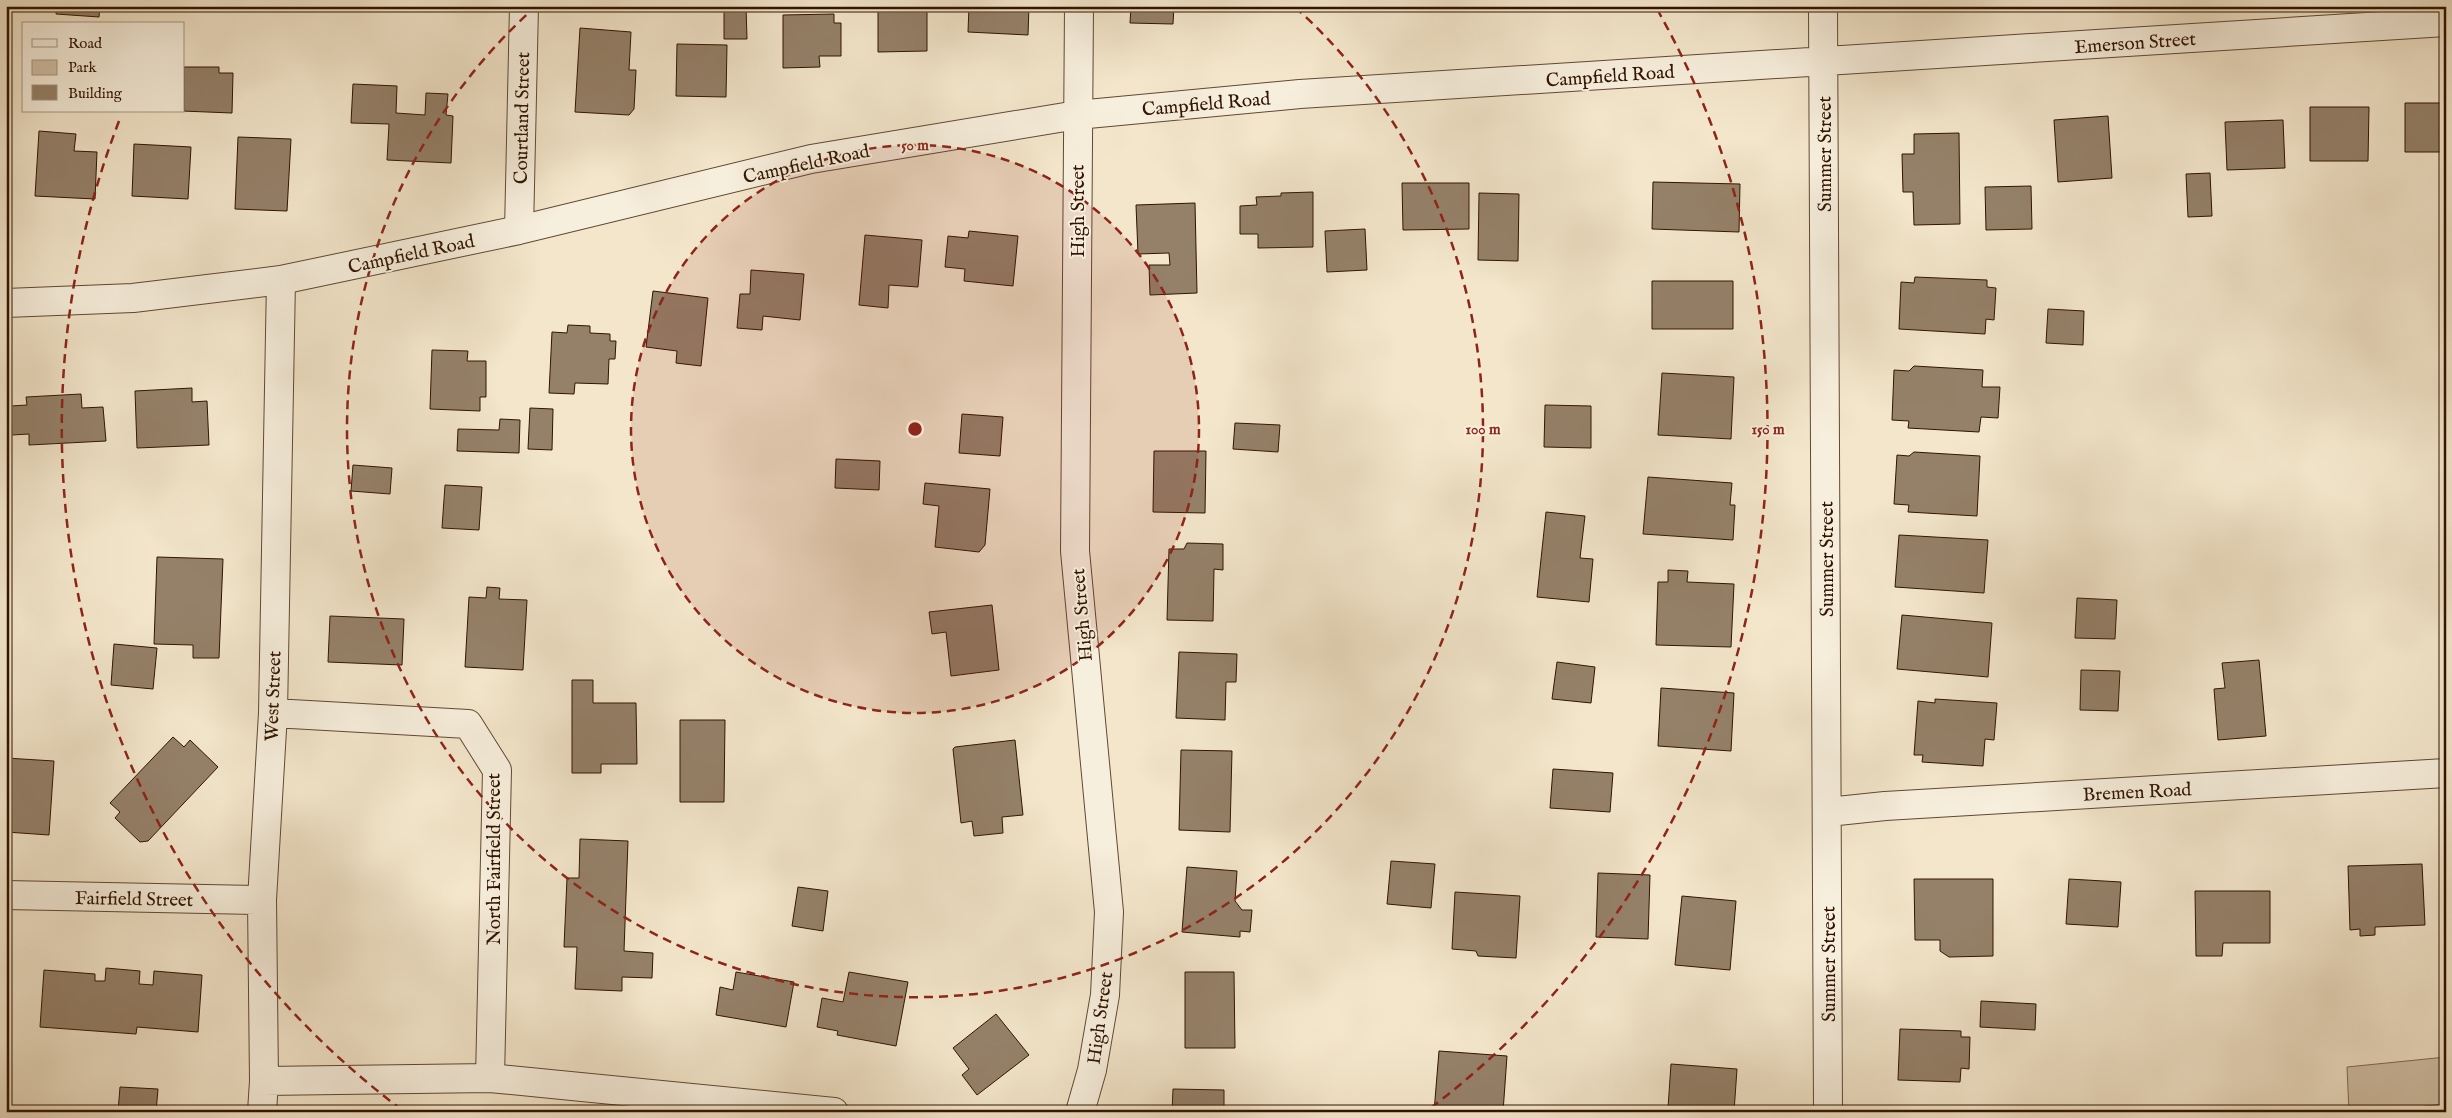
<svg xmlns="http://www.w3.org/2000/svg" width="2452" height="1118" font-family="'IM FELL English',serif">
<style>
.green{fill:#d2c2a8;stroke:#816b54}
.building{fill:#95816a;stroke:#301400}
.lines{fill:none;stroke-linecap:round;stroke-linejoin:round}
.street-casing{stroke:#614833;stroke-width:30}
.street{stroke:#f7efdd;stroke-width:28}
.ring{fill:none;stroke:#8f2418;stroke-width:2.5;stroke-dasharray:9 6}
.labels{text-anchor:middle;stroke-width:4;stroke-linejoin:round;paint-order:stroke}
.street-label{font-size:19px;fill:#301400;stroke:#f7efdd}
.centre{fill:#8f2418;stroke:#f7efdd;stroke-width:2.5}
.ring-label{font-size:15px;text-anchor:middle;font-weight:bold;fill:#8f2418;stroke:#f7efdd;stroke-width:4;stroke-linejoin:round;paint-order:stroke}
</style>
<rect width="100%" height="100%" fill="#f3e6cb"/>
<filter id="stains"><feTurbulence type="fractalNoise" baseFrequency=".004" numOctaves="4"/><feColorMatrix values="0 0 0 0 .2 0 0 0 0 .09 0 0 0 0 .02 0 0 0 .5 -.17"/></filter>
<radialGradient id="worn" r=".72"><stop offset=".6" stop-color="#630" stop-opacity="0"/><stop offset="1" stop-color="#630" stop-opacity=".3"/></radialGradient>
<path class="green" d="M2446,1057V1104L2424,1106L2426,1112H2349L2347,1067Z"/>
<path class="building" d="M57,6H100L99,17L56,14Z
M724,6H746L747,39H724Z
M878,6H927V51L878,52Z
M969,6H1029L1028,35L968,32Z
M1131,6H1174L1173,24L1130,23Z
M834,14V23H841V56H819L820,67L783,68V15Z
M580,28L631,32L629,70H636L634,109L629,115L575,112Z
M677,44L727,45L726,97L676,96Z
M184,67H219V73H233L232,113L182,111H184Z
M353,84L397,86L396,113L425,115L426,93L448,94L446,115L453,116L451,163L387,160L389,124L351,123Z
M2405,103H2446V152H2405Z
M2310,107H2369L2368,161H2310Z
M2108,116L2112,178L2058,182L2054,120Z
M2283,120L2285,168L2227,170L2225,122Z
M39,131L76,134L74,151L97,152L95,199L35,196Z
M1959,133L1960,224L1914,225L1913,192H1903L1902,154H1914V134Z
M238,137L291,139L287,211L235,209Z
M134,144L191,147L188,199L132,196Z
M2210,173L2212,216L2188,217L2186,174Z
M1653,182L1740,184L1739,232L1652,229Z
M1402,183H1469V229L1403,230Z
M2031,186L2032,229L1986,230L1985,187Z
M1313,192V247L1258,248V234H1240V206L1257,205L1256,197L1281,196V193Z
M1479,193L1519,194L1518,261L1478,260Z
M1195,203L1197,293L1150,295L1149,265H1170L1169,253L1138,254L1136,205Z
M1365,229L1367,270L1327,272L1325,231Z
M969,231L1018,236L1013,286L964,281L965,269L945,267L948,236L968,238Z
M865,235L922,240L918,287L889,285L888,308L859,305Z
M751,270L804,274L800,320L763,316L762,330L737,328L740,294H750Z
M1915,277L1987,280V287L1996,288L1994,320L1986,319L1985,334L1899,329L1901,282L1914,283Z
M1652,281H1733V329H1652Z
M653,291L708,298L701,366L676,363L677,351L646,347Z
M2048,309L2084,311L2083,345L2046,343Z
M568,325L590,326V333L610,334V341H616L615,359H609L608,384L575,383L574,394L549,393L552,332L567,333Z
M432,350L468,351L467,361H486V397H480V411L430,409Z
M1914,366L1983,370L1982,387H2000L1998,418L1981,417L1979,432L1908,428L1909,421L1892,420L1894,370L1909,371Z
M1662,373L1734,377L1731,439L1658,435Z
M192,388V402L207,401L209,445L137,448L135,391Z
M81,394L82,408L103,407L106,441L29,445V434L12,435L11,406L27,405L26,397Z
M1545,405L1591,406V448L1544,447Z
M530,408L553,409L552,450L528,449Z
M962,414L1003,417L1000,456L959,453Z
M500,419L520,420L519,453L457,451L458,429L499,430Z
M1235,423L1280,425L1278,452L1233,449Z
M1154,451H1206L1205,513L1153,512Z
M1914,452L1980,456L1977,516L1908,512L1909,505L1894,504L1897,455L1909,456Z
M836,459L880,461L879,490L835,488Z
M353,465L392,468L390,494L351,491Z
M1648,477L1732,483L1730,505H1735L1733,540L1643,534Z
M925,483L990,489L985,545L979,552L935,547L939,506L923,504Z
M445,485L482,487L479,530L442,528Z
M1546,512L1585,516L1580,558L1593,559L1589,602L1537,597Z
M1899,535L1988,540L1984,593L1895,587Z
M1187,543L1223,544V570L1214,569L1213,621L1167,620L1169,549H1184Z
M157,557L223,559L219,658H193V645L154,644Z
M1668,570L1688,571L1687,582L1734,584L1731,647L1656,645L1658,582H1668Z
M487,587L500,588L499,599L527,600L523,670L465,667L469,597L486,598Z
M2077,598L2117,600L2115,639L2075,638Z
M992,605L999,670L951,676L946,632L932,634L929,612Z
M1902,615L1992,623L1988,677L1897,669Z
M330,616L404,619L402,665L328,662Z
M114,644L157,648L153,689L111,685Z
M1179,652L1237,654L1236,682H1226L1225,720L1176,718Z
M2259,660L2266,736L2218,740L2214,689L2225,688L2222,663Z
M1557,662L1595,667L1591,703L1552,699Z
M2081,670L2120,671L2118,711L2080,710Z
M572,680H593V703H636L637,764H601V773H572Z
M1661,688L1734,693L1731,751L1658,746Z
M1935,699L1997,703L1994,740L1985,739L1983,766L1922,762L1923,755H1914L1918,701L1935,703Z
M680,720H725L724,802H680Z
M173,737L184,747L190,740L218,767L148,841L140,842L115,818L120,812L110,803Z
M1015,740L1023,815L1002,817L1003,833L974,836L972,821L961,823L953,749L955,747Z
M1181,750L1232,751L1230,832L1179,830Z
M6,758L54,761L49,835L6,832Z
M1553,769L1613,773L1610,812L1550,808Z
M580,839L628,841L624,951L653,953L652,978L622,977V991L575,989L577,947H564L567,878H579Z
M1391,861L1435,864L1431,908L1387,904Z
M2422,864L2425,925L2375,927V935L2360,936V929L2350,930L2348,866Z
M1187,867L1237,871L1235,901L1242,910H1252L1250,932L1240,931V937L1182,932Z
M1598,873L1650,875L1648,939L1596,937Z
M1914,879H1993V956L1949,957L1940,951V940H1915Z
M2069,879L2121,882L2118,927L2066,924Z
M798,887L828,891L823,931L792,926Z
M2195,891H2270V943H2223L2222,956H2196Z
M1455,892L1520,896L1516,958L1478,956L1476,951L1452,949Z
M1682,896L1736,901L1730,970L1675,965Z
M106,968L140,971L139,984L153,985L154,971L202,975L198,1032L137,1027L136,1034L40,1027L44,970L95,974V981H105Z
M736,972L794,982L786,1027L716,1015L720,987L733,990Z
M849,972L908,982L896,1046L837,1035L838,1031L817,1027L822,998L843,1002Z
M1185,972H1234L1235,1048H1185Z
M1981,1001L2036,1004L2035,1030L1980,1027Z
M996,1014L1029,1055L977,1095L962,1075L969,1069L953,1048Z
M1900,1029L1961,1031V1037H1970L1969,1069L1961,1068L1960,1082L1898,1080Z
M1439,1051L1507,1056L1503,1112H1434Z
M1671,1064L1737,1069L1734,1112H1654L1655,1107L1668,1108Z
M120,1087L158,1089L156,1112H118Z
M1173,1089L1224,1090V1112H1172Z"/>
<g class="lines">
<defs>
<path id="street" d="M1079,6L1075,551L1109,912L1105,995L1092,1070L1080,1112
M1823,6L1828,1112
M519,230L524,6
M6,303L133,298L281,280L519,230L811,159L1077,115L1300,94L2446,22
M273,713L468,724L497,770L490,1078
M1828,812L1885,806L2446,773
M6,895L262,900
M264,1081L490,1078L834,1112
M262,1112L264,1081L262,900L273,713L281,280"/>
</defs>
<use href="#street" class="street-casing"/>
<use href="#street" class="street"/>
</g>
<circle cx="915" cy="429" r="284" fill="#8f2418" fill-opacity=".12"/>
<g class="ring">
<circle cx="915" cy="429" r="284"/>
<path d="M1295 7A568 568 0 1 1 535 7"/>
<path d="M402 1110A853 853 0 0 1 121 116M1657 9A853 853 0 0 1 1428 1110"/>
</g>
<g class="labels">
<g class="street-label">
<text transform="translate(2135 42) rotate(-4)" y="7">Emerson Street</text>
<text transform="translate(1610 75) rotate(-4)" y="7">Campfield Road</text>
<text transform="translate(1206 103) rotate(-5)" y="7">Campfield Road</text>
<text transform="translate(521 118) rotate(-89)" y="7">Courtland Street</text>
<text transform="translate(1824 154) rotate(-90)" y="7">Summer Street</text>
<text transform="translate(806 163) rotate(-12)" y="7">Campfield Road</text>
<text transform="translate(1077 211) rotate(-90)" y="7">High Street</text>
<text transform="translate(411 253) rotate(-12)" y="7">Campfield Road</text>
<text transform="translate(1826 559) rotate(-90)" y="7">Summer Street</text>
<text transform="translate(1081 615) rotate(-95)" y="7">High Street</text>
<text transform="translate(272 696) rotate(-88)" y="7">West Street</text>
<text transform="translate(2137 791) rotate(-3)" y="7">Bremen Road</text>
<text transform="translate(493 859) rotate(-90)" y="7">North Fairfield Street</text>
<text transform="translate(134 898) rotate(1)" y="7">Fairfield Street</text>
<text transform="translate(1828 964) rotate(-90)" y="7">Summer Street</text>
<text transform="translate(1099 1018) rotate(-82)" y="7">High Street</text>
</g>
</g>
<circle cx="915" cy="429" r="8" class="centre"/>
<g class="ring-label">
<text x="915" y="150">50 m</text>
<text x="1483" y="434">100 m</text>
<text x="1768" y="434">150 m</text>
</g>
<rect width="2452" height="1118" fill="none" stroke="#f3e6cb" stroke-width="25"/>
<rect x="8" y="8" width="2437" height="1103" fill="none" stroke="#301400" stroke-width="2.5"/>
<rect x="12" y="12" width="2427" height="1093" fill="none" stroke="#301400"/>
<rect x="22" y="22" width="162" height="90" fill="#f7efdd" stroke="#a79785"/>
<rect x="32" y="39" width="25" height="8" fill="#f7efdd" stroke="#a79785"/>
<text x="68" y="48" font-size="15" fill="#301400">Road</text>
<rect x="32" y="60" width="25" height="15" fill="#d2c2a8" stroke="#a79785"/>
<text x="68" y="72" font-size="15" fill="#301400">Park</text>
<rect x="32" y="85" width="25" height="15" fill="#95816a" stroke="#a79785"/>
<text x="68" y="98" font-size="15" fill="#301400">Building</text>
<rect width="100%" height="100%" filter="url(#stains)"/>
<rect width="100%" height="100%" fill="url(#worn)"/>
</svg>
